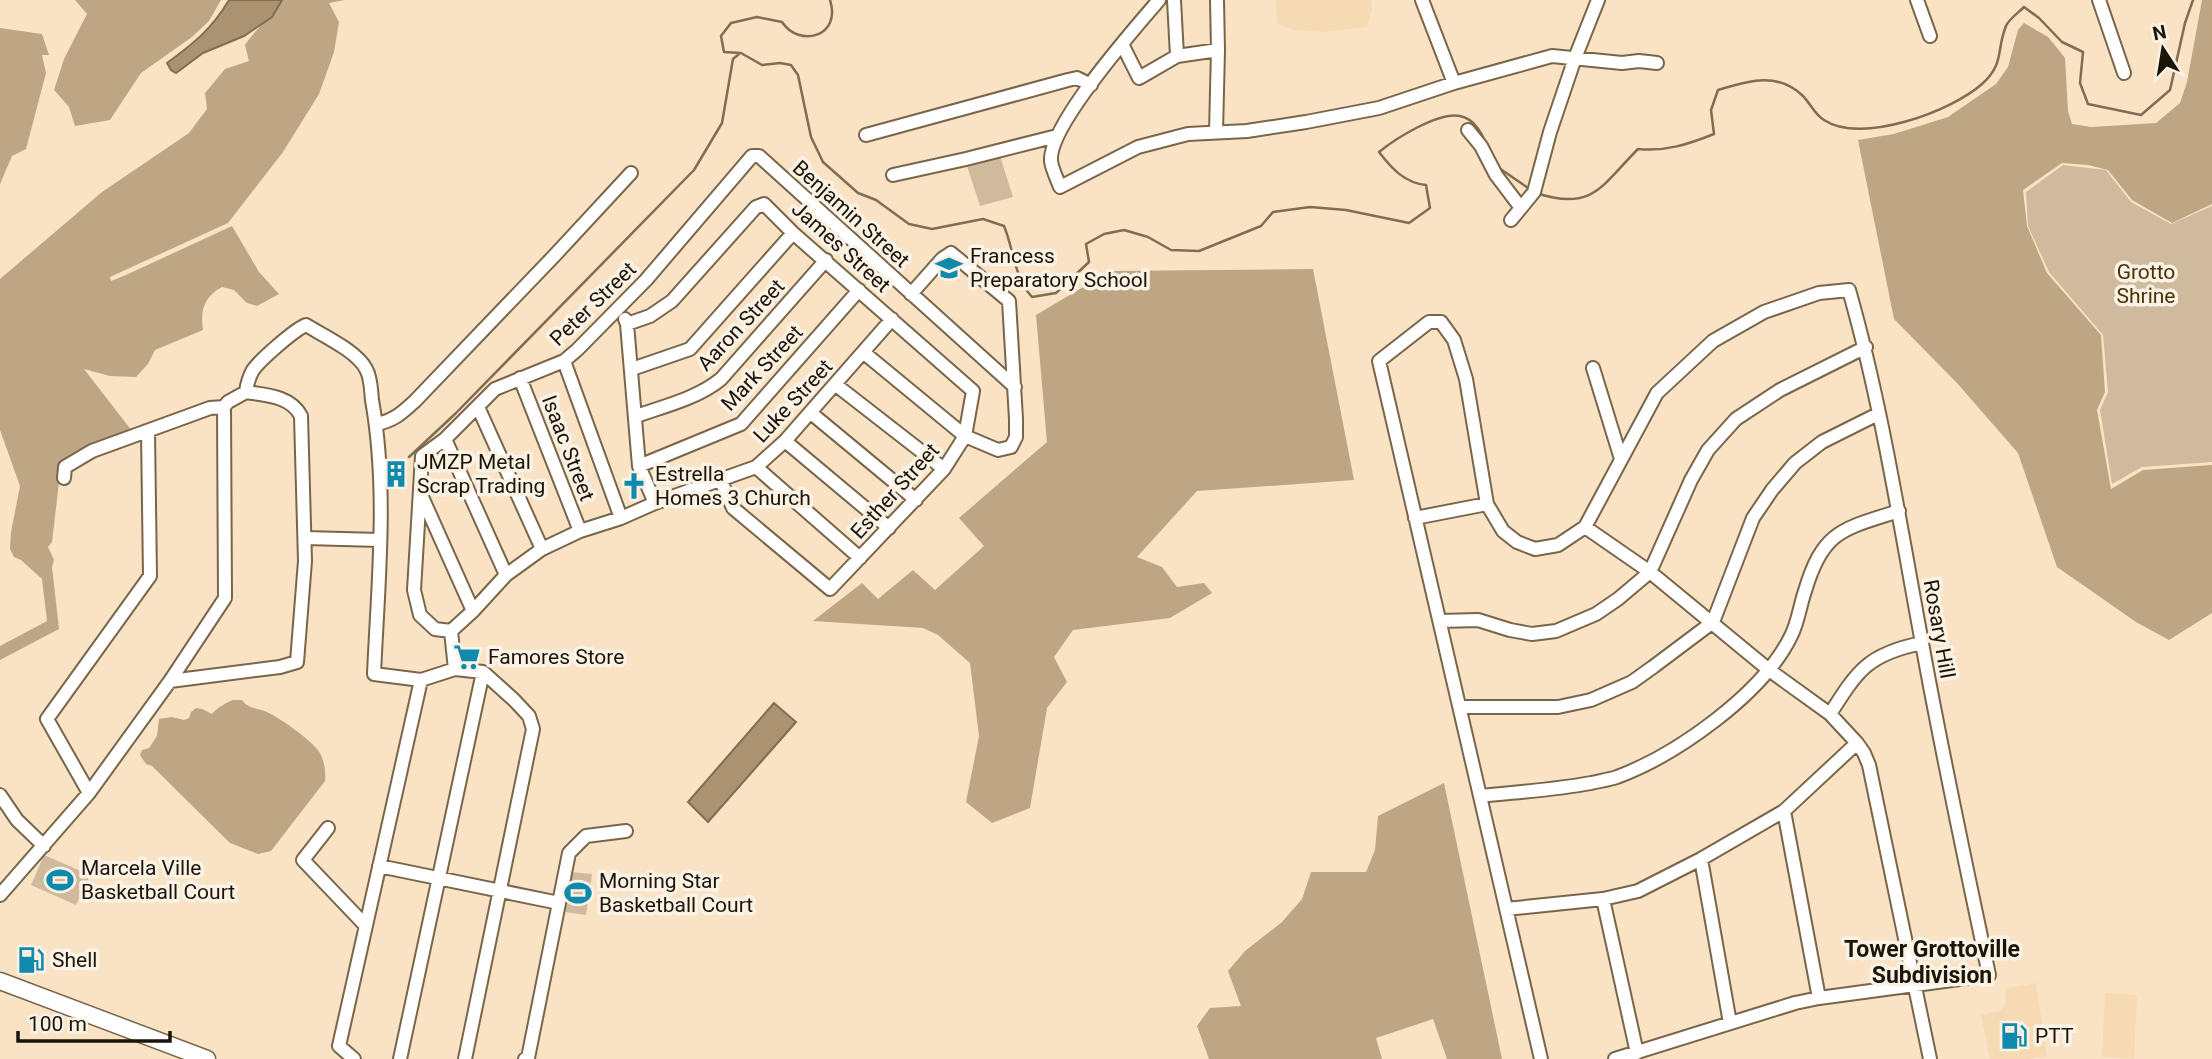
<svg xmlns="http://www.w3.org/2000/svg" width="2212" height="1059" font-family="Roboto,sans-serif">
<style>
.built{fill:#f5dab4}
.green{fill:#cfba9d}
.forest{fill:#bea583}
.water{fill:#ab9372;stroke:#806d52;stroke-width:2}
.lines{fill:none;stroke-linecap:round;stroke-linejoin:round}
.stream{stroke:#806d52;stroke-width:2.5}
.minor-casing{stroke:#79664a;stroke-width:16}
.major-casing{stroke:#79664a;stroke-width:19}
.minor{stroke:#fff;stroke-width:12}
.major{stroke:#fff;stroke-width:16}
.labels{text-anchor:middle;stroke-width:7;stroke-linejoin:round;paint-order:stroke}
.street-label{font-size:21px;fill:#1b1408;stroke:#fbf2e6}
.poi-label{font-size:21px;fill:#1b1408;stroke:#fbf2e6;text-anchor:start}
.park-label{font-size:21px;fill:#4c3205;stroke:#fbf2e6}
.neighbourhood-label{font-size:23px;font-weight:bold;fill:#1b1408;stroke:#fbf2e6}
</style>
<rect width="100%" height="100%" fill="#f9e3c4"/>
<path class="built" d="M1276,0H1371L1372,9L1367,27L1323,32L1293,30L1277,23Z
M2036,983L2047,1056L2029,1059H1990L1981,1015L2000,1011L2006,1003L2005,989Z
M2105,993L2137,995L2134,1059L2102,1057Z"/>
<path class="green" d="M999,153L1013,197L980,206L966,163Z
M2063,165L2106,170L2131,202L2171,224L2212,206V462L2142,467L2112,484L2100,410L2108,392L2103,335L2049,272L2028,226L2026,192Z
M44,855L90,875L76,905L31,885Z
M571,872L592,874L586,915L565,912Z"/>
<path class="forest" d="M75,0H221L209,21L192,37L141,73L110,120L75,126L69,107L54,90L64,59L87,14Z
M282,0H345L329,3L339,22L334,52L319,94L283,152L228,223L110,277L111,281L126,275L232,226L259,272L279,294L257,306L247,303L234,290L222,287C204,297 200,310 203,330L155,350L148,364L136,377L110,376L84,369L132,431L61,465L52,542L48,547L54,560L52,567L59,629L0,660V646L47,621L42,579L21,560L14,557L10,549L11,532L20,486L0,430V279L102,192L189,133L207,109L205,93L225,69L249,61L245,45C257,27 271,18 282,0Z
M2202,0H2212V204L2172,223L2132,200L2108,170L2088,165L2062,163L2023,190L2027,226L2047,273L2101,335L2105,392L2097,410L2111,489L2143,470L2212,465V613L2169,640L2136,622L2057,567L2018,453L1957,383L1894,319L1858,140L1894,134L1948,117L1996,84L2008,67L2018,30L2024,23L2048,37L2065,58L2068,111L2072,124L2091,127L2156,123L2180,103L2187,82Z
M0,28L42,34L49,55H42L46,73L26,149L12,156L0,184Z
M1313,269L1354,480L1197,491L1137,557L1162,567L1177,587L1204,583L1212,593L1170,618L1073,630L1054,657L1067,682L1047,708L1030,808L992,823L966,802L979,736L970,663L938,635L923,628L813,621L862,583L878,599L913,570L935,590L984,546L959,518L1047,442L1036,315L1110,271Z
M233,700H242C248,709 258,708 267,712C281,719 307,737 317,749C324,757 326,771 325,781L271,851L258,854L230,843L152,766L146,764L140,755L142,750L149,748L157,736L159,719L172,717L184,720L189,718L191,712L196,708L202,709L212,714C217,708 225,703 233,700Z
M1444,783L1502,1059H1447L1433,1019L1376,1038L1382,1059H1209L1197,1026L1210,1008L1241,1006L1228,971L1245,951L1282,922L1302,899L1311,872H1366L1375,850L1378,816Z"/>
<path class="water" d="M229,0H282L272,17L244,36L203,53L176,73L171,70L167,63C194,43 212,29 229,0Z
M774,703L796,722L708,822L688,802Z"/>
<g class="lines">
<path class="stream" d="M830,0C842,37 799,48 782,22L757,17L731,23L721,36L724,52L741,53L762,65L780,63L791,65L798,75L811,137L823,162L858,193L876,200L909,224L932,229L983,219L1004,226C1014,250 1014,277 1032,297L1056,293L1089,262L1086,244L1104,234L1124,230L1148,237L1171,250L1199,251L1261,226L1273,212L1310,207L1346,210L1409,223L1430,208L1426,185C1405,183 1392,169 1379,152C1395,139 1439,111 1460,116C1474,119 1481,132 1486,143
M1497,164L1499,168L1531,190
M1536,193C1593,212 1602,185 1638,149C1665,152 1689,144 1714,134L1711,110L1718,90C1748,81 1777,71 1803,96C1810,103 1815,115 1824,120C1861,145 1952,111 1982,84C2005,63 1996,50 2006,26C2009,19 2019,12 2024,7L2039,18L2062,42L2083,52L2080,83L2088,104L2141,115L2170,90L2185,23L2193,0
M409,457L455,414L694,170L722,123L733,59L739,54"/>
<defs>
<path id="minor" d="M1159,0C1135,28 1048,126 1051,161C1052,169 1057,179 1060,187L1138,147L1188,134L1247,131L1306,122L1379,108L1454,83L1552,56L1622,63L1639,61L1657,63
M1174,0L1177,56L1218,50L1217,0
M1422,0L1454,83
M1917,0L1930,36
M2099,0L2124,73
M1122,44L1139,78L1177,56
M1468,130L1481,146L1496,175L1521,208
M1216,132L1218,50
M866,135L1068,80L1077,78L1091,85
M893,175L966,159L1057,136
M1511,220L1534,192L1550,132L1575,58L1598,0
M625,319L627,324L639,466L655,503
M627,324L650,316L672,301L756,207L764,204L793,233L973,391L965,436L944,469L830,589L733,508L720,479
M863,352L965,436L998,450L1011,447L1016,437V419L1009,301L951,253L942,259L911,294
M564,361L621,518
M1593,368L1621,459
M632,369L690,349L793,233
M520,378L580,531
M836,385L944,469
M478,407L542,549
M811,413L916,500
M636,416C665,406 698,398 721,379L826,260
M376,424C394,421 403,412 415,401L555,255L631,173
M445,439L506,575
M785,441L889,528
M639,466L741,424L859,290
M756,467L860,558
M64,478L65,467L92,451L210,408L224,407L228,402L246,392C247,384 249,377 253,370C260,360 294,330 306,325C322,335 357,351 366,369C371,377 371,391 372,400C388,491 378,583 374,674L421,680L455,669L483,672L514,700L529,716L533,729L465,1059
M422,497L473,611
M1415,518L1487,504
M1585,527L1650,572L1769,670L1830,714L1857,743L1864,753L1869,765L1930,1059
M305,538L380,540
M1440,621L1478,620L1510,630L1532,634L1556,631L1596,614L1618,599L1650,572L1691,480L1708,450L1736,419L1780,390L1866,347
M451,631L435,629L420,615L414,590L422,456L445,439L495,389L564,361L577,350L646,280L752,156H759L1015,387
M451,631L473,611L506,575L542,549L580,531L621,518L655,503L756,467L785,441L892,319
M451,631L455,669
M170,681L280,667L297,662L305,561L301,416C291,396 266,395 246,392
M1460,707H1558L1591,700L1632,682L1653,667L1713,622L1753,518L1772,490L1795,463L1822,442L1878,414
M1830,714C1858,670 1868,654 1922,643
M89,793L47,719L150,576L148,432
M0,795L17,820L44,846
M1480,796C1517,792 1554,790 1591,783C1599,781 1608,780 1617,777C1676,755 1763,694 1791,636C1798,623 1800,605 1805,591C1823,530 1843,529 1899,511
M1784,811L1819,998
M328,828L303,860L365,925
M1701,859L1730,1023
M379,866L559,903L569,853L586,836L626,831
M0,895L89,793L170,681L225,598L224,407
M1603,899L1637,1053
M1506,909L1603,899L1638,891L1701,859L1784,811L1857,743
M354,1059L339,1046L421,680
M400,1059L483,672
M525,1059L528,1058L559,903
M1541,1059L1379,361L1429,322H1441L1454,340L1466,379L1487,504L1503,531L1517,542L1535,549L1558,545L1585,527L1657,393L1713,341L1764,312L1819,293L1849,290C1882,406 1900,525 1922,643C1942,754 1966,865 1989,975L1819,998L1795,1003L1615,1059"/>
<path id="major" d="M0,981L207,1059"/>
</defs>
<use href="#minor" class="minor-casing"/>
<use href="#major" class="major-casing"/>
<use href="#minor" class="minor"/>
<use href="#major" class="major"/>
</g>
<defs>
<symbol id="school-bare" viewBox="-9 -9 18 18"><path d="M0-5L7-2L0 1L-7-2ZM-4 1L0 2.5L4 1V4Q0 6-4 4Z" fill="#0f89ac" stroke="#fbf2e6" stroke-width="2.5" paint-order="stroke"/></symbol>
<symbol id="building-bare" viewBox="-9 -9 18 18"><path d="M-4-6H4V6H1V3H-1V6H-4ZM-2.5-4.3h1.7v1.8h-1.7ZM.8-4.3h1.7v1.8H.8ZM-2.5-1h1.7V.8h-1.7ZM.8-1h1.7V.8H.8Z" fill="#0f89ac" stroke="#fbf2e6" stroke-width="2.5" paint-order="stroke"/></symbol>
<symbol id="church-bare" viewBox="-9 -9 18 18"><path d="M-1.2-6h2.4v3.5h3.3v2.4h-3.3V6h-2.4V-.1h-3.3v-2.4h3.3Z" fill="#0f89ac" stroke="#fbf2e6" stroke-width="2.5" paint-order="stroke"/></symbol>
<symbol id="supermarket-bare" viewBox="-9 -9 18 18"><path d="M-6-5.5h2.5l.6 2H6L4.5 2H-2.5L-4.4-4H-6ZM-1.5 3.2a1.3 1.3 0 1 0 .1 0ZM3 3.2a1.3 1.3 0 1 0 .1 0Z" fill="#0f89ac" stroke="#fbf2e6" stroke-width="2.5" paint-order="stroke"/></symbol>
<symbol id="stadium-bare" viewBox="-9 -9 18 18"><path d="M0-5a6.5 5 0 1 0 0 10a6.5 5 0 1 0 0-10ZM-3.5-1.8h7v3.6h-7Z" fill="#0f89ac" stroke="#fbf2e6" stroke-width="2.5" paint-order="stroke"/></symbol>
<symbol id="fuel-bare" viewBox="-9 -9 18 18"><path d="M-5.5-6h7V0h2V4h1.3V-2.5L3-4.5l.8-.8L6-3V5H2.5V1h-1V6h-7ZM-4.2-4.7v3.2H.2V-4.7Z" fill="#0f89ac" stroke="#fbf2e6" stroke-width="2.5" paint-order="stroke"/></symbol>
</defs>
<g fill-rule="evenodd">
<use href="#school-bare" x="930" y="249" width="38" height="38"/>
<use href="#building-bare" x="377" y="455" width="38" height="38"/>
<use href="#church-bare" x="615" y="467" width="38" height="38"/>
<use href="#supermarket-bare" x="448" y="638" width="38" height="38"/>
<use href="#stadium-bare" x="41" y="861" width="38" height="38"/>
<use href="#stadium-bare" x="559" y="874" width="38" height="38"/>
<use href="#fuel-bare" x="12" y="941" width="38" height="38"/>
<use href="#fuel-bare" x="1995" y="1017" width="38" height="38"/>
</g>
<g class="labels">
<g class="street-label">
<text transform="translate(851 214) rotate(42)" y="7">Benjamin Street</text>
<text transform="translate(841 247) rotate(42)" y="7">James Street</text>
<text transform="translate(593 304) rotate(-44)" y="7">Peter Street</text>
<text transform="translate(741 325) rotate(-47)" y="7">Aaron Street</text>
<text transform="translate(762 368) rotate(-47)" y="7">Mark Street</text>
<text transform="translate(793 401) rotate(-47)" y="7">Luke Street</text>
<text transform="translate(568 448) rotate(69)" y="7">Isaac Street</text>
<text transform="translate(895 491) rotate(-48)" y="7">Esther Street</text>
<text transform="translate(1939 629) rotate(80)" y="7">Rosary Hill</text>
</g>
<g class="poi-label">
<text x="970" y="263">Francess<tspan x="970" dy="24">Preparatory School</tspan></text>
<text x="417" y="469">JMZP Metal<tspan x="417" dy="24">Scrap Trading</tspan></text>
<text x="655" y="481">Estrella<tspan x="655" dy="24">Homes 3 Church</tspan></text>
<text x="488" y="664">Famores Store</text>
<text x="81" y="875">Marcela Ville<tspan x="81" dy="24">Basketball Court</tspan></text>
<text x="599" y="888">Morning Star<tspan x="599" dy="24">Basketball Court</tspan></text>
<text x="52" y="967">Shell</text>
<text x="2035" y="1043">PTT</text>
</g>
<g class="park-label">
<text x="2146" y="279">Grotto<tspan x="2146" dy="24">Shrine</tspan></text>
</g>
<g class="neighbourhood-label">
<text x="1932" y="957">Tower Grottoville<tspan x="1932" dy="26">Subdivision</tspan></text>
</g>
</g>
<g transform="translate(2163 49) rotate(348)" stroke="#fbf2e6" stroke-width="5" paint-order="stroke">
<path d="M0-5L12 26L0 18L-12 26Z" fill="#1b1408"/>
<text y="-10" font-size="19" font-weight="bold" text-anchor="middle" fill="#1b1408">N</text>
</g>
<path d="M18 1031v10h152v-10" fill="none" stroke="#1b1408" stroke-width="3.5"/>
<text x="28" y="1031" font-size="21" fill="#1b1408" stroke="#fbf2e6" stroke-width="5" paint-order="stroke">100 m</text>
</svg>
